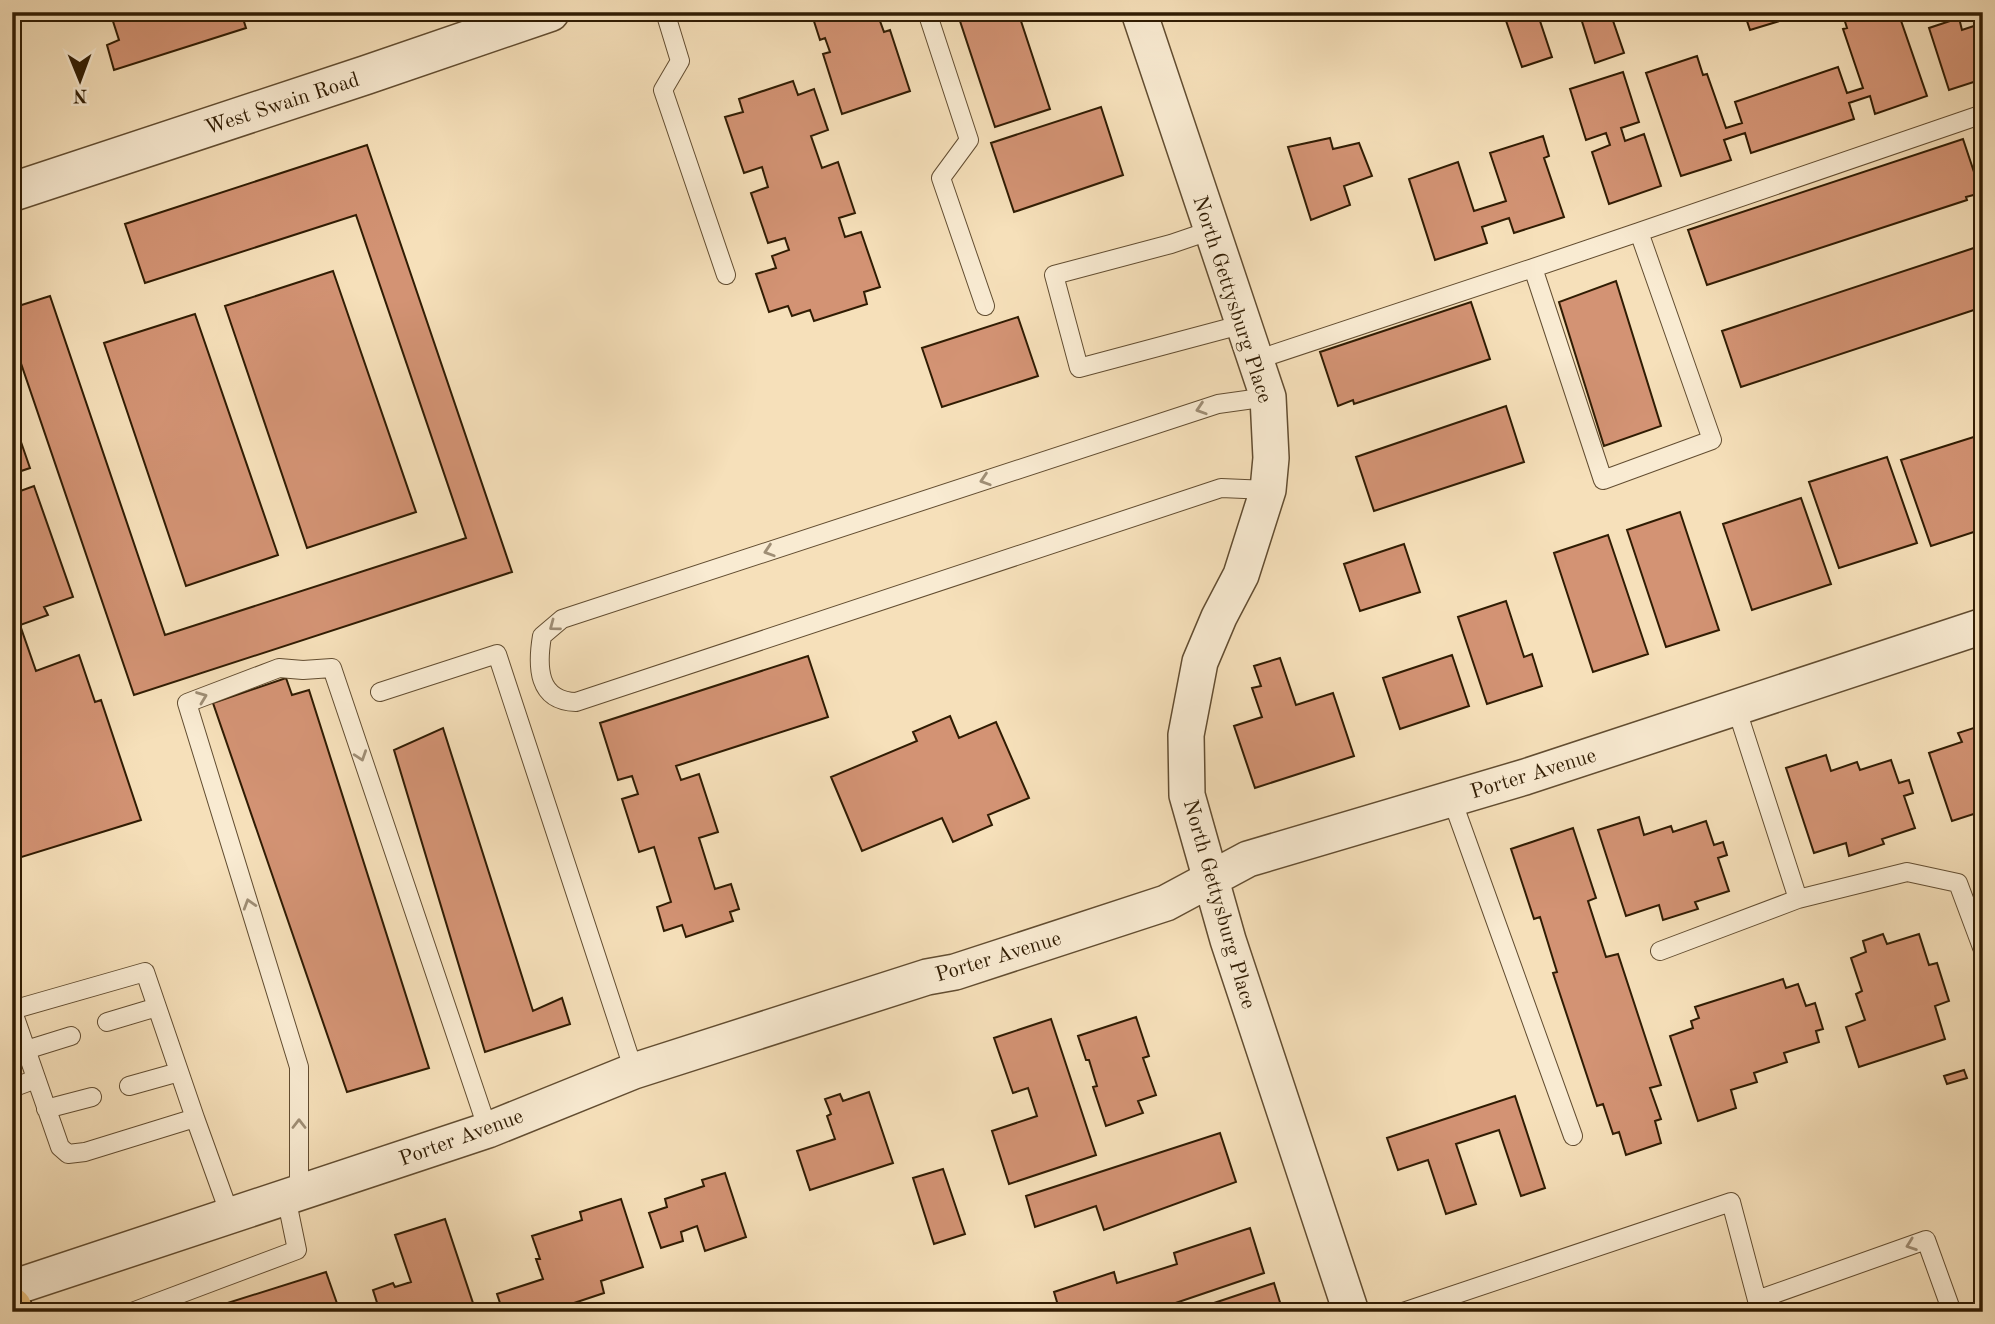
<svg xmlns="http://www.w3.org/2000/svg" width="1995" height="1324" font-family="'Old Standard TT',serif">
<style>
.building{fill:#d39374;stroke:#301c03;stroke-width:2}
.lines{fill:none;stroke-linecap:round;stroke-linejoin:round}
.service-casing{stroke:#624d31;stroke-width:20}
.minor-casing{stroke:#624d31;stroke-width:38}
.tertiary-casing{stroke:#624d31;stroke-width:41}
.primary-casing{stroke:#301c03;stroke-width:41}
.service{stroke:#f9ebd2;stroke-width:18}
.minor{stroke:#f9ebd2;stroke-width:35}
.tertiary{stroke:#f9ebd2;stroke-width:38}
.primary{stroke:#ebc07d;stroke-width:38}
.oneway{stroke:#9f8e75}
.labels{text-anchor:middle;stroke-width:6;stroke-linejoin:round;paint-order:stroke}
.street-label{font-size:21px;fill:#301c03;stroke:#f9ebd2}
</style>
<rect width="100%" height="100%" fill="#f6e0ba"/>
<filter id="stains"><feTurbulence type="fractalNoise" baseFrequency=".00286" numOctaves="4"/><feColorMatrix values="0 0 0 0 .2 0 0 0 0 .09 0 0 0 0 .02 0 0 0 .5 -.17"/></filter>
<radialGradient id="worn" r=".72"><stop offset=".6" stop-color="#630" stop-opacity="0"/><stop offset="1" stop-color="#630" stop-opacity=".3"/></radialGradient>
<path class="building" d="M110,12H241L246,28L114,70L107,45L119,40Z
M811,12H886L888,18L880,21L884,32L890,30L910,91L842,114L823,54L830,52L825,38L820,40Z
M957,12H1018L1050,109L995,127Z
M1503,12H1537L1552,57L1522,67Z
M1579,12H1610L1624,53L1595,63Z
M1744,12H1784L1786,19L1750,30Z
M1842,12H1898L1927,96L1875,114L1870,96L1849,103L1854,119L1751,153L1745,133L1724,140L1731,160L1681,176L1646,73L1697,56L1703,75L1707,74L1726,128L1742,123L1735,102L1838,67L1847,93L1863,88L1843,29L1847,28Z
M1959,18L1962,30L1983,23V79L1949,90L1929,28Z
M1623,72L1639,122L1621,128L1625,141L1644,134L1661,186L1609,204L1592,152L1610,145L1606,133L1586,140L1570,89Z
M793,81L798,95L814,89L828,130L811,136L822,168L838,162L855,213L839,218L845,237L861,232L880,287L864,292L867,304L814,321L810,310L792,316L788,306L769,312L756,274L776,268L772,256L789,250L785,238L768,243L751,193L768,187L762,167L744,173L725,117L743,112L739,99Z
M1101,107L1123,175L1014,212L991,143Z
M1543,136L1549,156L1544,158L1564,217L1514,233L1509,218L1482,227L1487,243L1435,260L1409,179L1458,162L1474,211L1506,201L1490,153Z
M1330,138L1333,149L1359,143L1372,176L1344,186L1350,205L1311,220L1288,147Z
M1963,139L1981,193L1966,197L1967,200L1707,285L1688,230Z
M367,145L512,572L134,695L12,337V308L50,296L165,635L466,538L356,215L145,283L125,224Z
M1983,245V307L1741,387L1722,331Z
M333,271L416,512L307,548L225,306Z
M1616,281L1661,426L1604,446L1559,302Z
M1471,302L1490,359L1354,404L1353,400L1338,406L1320,352Z
M195,314L278,555L186,586L104,343Z
M1018,317L1038,376L942,407L922,348Z
M1506,406L1524,462L1374,511L1356,457Z
M12,416L30,468L12,474Z
M1980,435L1983,443V529L1931,546L1901,460Z
M1887,457L1917,543L1839,568L1809,482Z
M34,486L73,597L44,607L48,615L20,625L36,671L79,655L95,702L101,700L141,820L12,860V519L16,518L12,508V494Z
M1801,498L1831,584L1752,610L1723,524Z
M1680,512L1719,630L1666,647L1627,530Z
M1608,535L1648,654L1593,672L1554,553Z
M1404,544L1420,592L1360,611L1344,564Z
M1506,601L1524,657L1532,654L1542,686L1487,704L1458,617Z
M1452,655L1469,706L1400,729L1383,678Z
M808,656L828,717L676,766L681,780L699,774L718,832L699,838L715,889L731,884L739,909L730,912L733,921L686,937L682,925L664,931L657,907L671,902L654,847L639,852L622,799L638,794L632,776L618,780L600,723Z
M1280,658L1296,705L1333,693L1354,756L1255,788L1234,726L1262,717L1252,688L1261,686L1254,666Z
M286,678L292,695L309,690L429,1068L347,1092L213,703Z
M950,716L959,738L996,722L1029,798L988,815L992,825L953,842L942,818L862,851L831,777L917,741L913,732Z
M1983,725V811L1952,821L1929,753L1962,742L1958,733Z
M443,728L533,1011L562,998L570,1024L485,1052L394,750Z
M1826,755L1831,771L1857,762L1860,770L1891,760L1899,783L1909,780L1913,793L1904,796L1915,828L1882,839L1884,844L1849,856L1846,843L1814,853L1786,768Z
M1639,817L1644,835L1671,826L1673,832L1706,821L1714,845L1723,842L1727,855L1718,858L1729,891L1695,902L1698,909L1663,920L1659,905L1626,916L1598,830Z
M1573,828L1596,898L1588,901L1606,957L1618,954L1661,1085L1650,1088L1661,1119L1655,1121L1661,1143L1626,1155L1619,1132L1613,1134L1603,1104L1597,1106L1553,973L1557,972L1540,917L1534,919L1511,849Z
M1883,934L1887,944L1919,934L1929,965L1937,963L1949,1001L1935,1006L1945,1039L1859,1067L1846,1027L1865,1020L1856,994L1862,991L1851,958L1866,952L1863,941Z
M1783,979L1786,988L1798,984L1806,1006L1815,1003L1823,1029L1816,1031L1819,1042L1784,1053L1787,1062L1754,1073L1757,1082L1731,1090L1736,1108L1698,1121L1670,1036L1693,1028L1691,1021L1699,1018L1695,1007Z
M1136,1017L1149,1056L1143,1058L1156,1095L1138,1101L1143,1113L1106,1126L1093,1087L1097,1086L1089,1060H1086L1078,1036Z
M1051,1019L1096,1155L1009,1184L992,1131L1037,1116L1028,1088L1013,1093L994,1038Z
M1964,1070L1967,1078L1947,1084L1944,1076Z
M869,1092L893,1163L810,1190L797,1151L835,1139L827,1116L831,1114L825,1099L840,1094L843,1101Z
M1515,1096L1545,1188L1521,1196L1499,1130L1456,1144L1476,1204L1446,1214L1428,1160L1398,1170L1387,1138Z
M1220,1133L1236,1182L1104,1230L1096,1206L1035,1227L1026,1196Z
M943,1169L965,1234L934,1244L913,1178Z
M725,1173L746,1237L705,1251L697,1226L681,1232L683,1241L661,1248L649,1213L667,1207L665,1199L704,1186L702,1180Z
M621,1199L643,1267L601,1281L604,1293L547,1312H503L497,1294L543,1279L536,1259H540L532,1236L582,1220L580,1212Z
M445,1219L476,1312H380L373,1290L393,1283L395,1287L411,1282L395,1235Z
M1250,1228L1264,1273L1149,1312H1060L1054,1292L1114,1272L1117,1283L1177,1264L1174,1253Z
M326,1272L340,1312H199Z
M1274,1283L1283,1312H1187Z"/>
<g class="lines">
<defs>
<path id="service" d="M665,12L680,61L663,90L726,275
M927,12L969,140L941,178L985,306
M1212,230L1171,244L1054,275L1079,368L1244,324
M1639,232L1983,114
M1256,360L1533,268L1603,480L1712,440L1639,232L1533,268
M1268,490L1221,488L576,702C537,701 537,666 542,636L562,619L1218,404L1268,397
M380,692L497,654L634,1071
M1736,707L1798,899L1907,872L1958,883L1983,950
M1451,797L1573,1136
M1660,951L1798,899
M12,1009L60,1147L68,1154L85,1152L195,1118L230,1215
M12,1010L145,972L195,1118
M107,1022L157,1007
M26,1050L71,1036
M129,1086L179,1072
M12,1088L36,1079
M46,1109L92,1097
M299,1193V1067L187,703L279,668L303,670L332,668L488,1130
M132,1312L297,1250L286,1197
M1403,1312L1731,1202L1757,1300
M1763,1312L1757,1300L1926,1240L1952,1312"/>
<path id="minor" d="M1139,12L1268,397L1271,458L1268,490L1241,575L1219,617L1200,662L1186,735L1187,795L1228,940L1351,1312
M12,1288L488,1130L634,1071L927,977L955,972L1166,903L1248,859L1525,777L1983,626"/>
<path id="tertiary" d="M12,192L366,75L550,12"/>
<path id="primary" d="M12,1307L14,1312"/>
</defs>
<use href="#service" class="service-casing"/>
<use href="#minor" class="minor-casing"/>
<use href="#tertiary" class="tertiary-casing"/>
<use href="#primary" class="primary-casing"/>
<use href="#service" class="service"/>
<use href="#minor" class="minor"/>
<use href="#tertiary" class="tertiary"/>
<use href="#primary" class="primary"/>
</g>
<defs><path id="oneway-chevron" d="M-2-3.5L2.5 0L-2 3.5" fill="none" stroke-width="1.6" stroke-linecap="round" stroke-linejoin="round" transform="scale(1.75)"/></defs>
<g class="oneway">
<use href="#oneway-chevron" transform="translate(1201 409) rotate(162)"/>
<use href="#oneway-chevron" transform="translate(985 480) rotate(162)"/>
<use href="#oneway-chevron" transform="translate(769 551) rotate(162)"/>
<use href="#oneway-chevron" transform="translate(554 626) rotate(143)"/>
<use href="#oneway-chevron" transform="translate(202 697) rotate(-21)"/>
<use href="#oneway-chevron" transform="translate(361 756) rotate(71)"/>
<use href="#oneway-chevron" transform="translate(249 904) rotate(-107)"/>
<use href="#oneway-chevron" transform="translate(299 1124) rotate(-90)"/>
<use href="#oneway-chevron" transform="translate(1911 1245) rotate(160)"/>
</g>
<g class="labels">
<g class="street-label">
<text transform="translate(282 103) rotate(-18)" y="7">West Swain Road</text>
<text transform="translate(1233 299) rotate(72)" y="7">North Gettysburg Place</text>
<text transform="translate(1533 773) rotate(-17)" y="7">Porter Avenue</text>
<text transform="translate(1220 904) rotate(74)" y="7">North Gettysburg Place</text>
<text transform="translate(998 956) rotate(-17)" y="7">Porter Avenue</text>
<text transform="translate(461 1137) rotate(-20)" y="7">Porter Avenue</text>
</g>
</g>
<rect width="1995" height="1324" fill="none" stroke="#f6e0ba" stroke-width="42"/>
<rect x="14" y="14" width="1967" height="1296" fill="none" stroke="#301c03" stroke-width="3.5"/>
<rect x="21" y="21" width="1953" height="1282" fill="none" stroke="#301c03" stroke-width="2"/>
<g transform="translate(80 80) rotate(179)" stroke="#f9ebd2" stroke-width="5" paint-order="stroke">
<path d="M0-5L12 26L0 18L-12 26Z" fill="#301c03"/>
<text y="-10" font-size="19" font-weight="bold" text-anchor="middle" fill="#301c03">N</text>
</g>
<rect width="100%" height="100%" filter="url(#stains)"/>
<rect width="100%" height="100%" fill="url(#worn)"/>
</svg>
